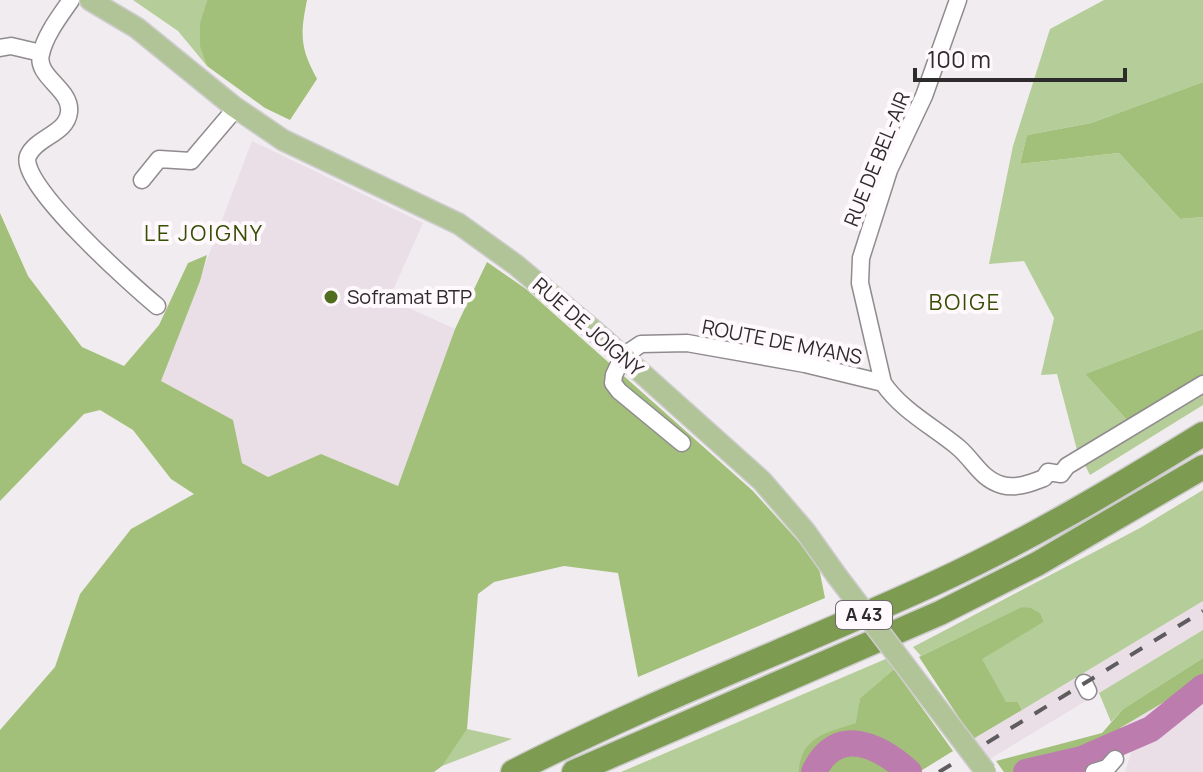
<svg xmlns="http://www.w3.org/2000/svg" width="1203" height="772" font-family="Manrope,sans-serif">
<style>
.built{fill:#eadee7}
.green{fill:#b5cd98}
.forest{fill:#a2c079}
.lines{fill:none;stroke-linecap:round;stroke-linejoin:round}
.river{stroke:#bc7dae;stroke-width:26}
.minor-casing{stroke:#8f8b8e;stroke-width:19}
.major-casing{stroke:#cdcccc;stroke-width:23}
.highway-casing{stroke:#cdcccc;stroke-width:27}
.minor{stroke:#fff;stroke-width:16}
.major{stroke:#b1c497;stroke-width:20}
.highway{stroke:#7d9c51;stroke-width:24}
.rail{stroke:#5f5c5e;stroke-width:4;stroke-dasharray:14 14;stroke-linecap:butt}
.major-bridge-casing{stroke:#cdcccc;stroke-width:23;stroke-linecap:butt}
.major-bridge{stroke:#b1c497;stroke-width:20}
.poi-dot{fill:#506d20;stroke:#fff9fd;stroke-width:3}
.labels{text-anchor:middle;stroke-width:8;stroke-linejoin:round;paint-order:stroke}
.shield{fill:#fff9fd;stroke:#6c696b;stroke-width:2}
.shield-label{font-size:18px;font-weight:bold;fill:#2d2b2c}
.street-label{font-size:20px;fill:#2d2b2c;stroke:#fff9fd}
.poi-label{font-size:20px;fill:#2d2b2c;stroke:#fff9fd;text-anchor:start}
.neighbourhood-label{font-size:22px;letter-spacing:2px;fill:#364e02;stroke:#fff9fd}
</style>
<rect width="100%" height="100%" fill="#f1ecf0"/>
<path class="built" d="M252,141L423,223L389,299L455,329L398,486L321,454L268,477L242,463L161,381Z
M1203,601V630L1099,693L988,760L973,739Z
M1203,679V772H1125L1132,750L1120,728Z"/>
<path class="green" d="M133,0H207C200,25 199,42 207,66L178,31Z
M1104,0H1203V82L1091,123L1027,135L1020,164L1119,153L1180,219L1203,217V329L1085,374L1128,421L1077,450L1057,374L1041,375L1054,318L1024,261L989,264L1013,146L1050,29Z
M1203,393V405L1090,475L1085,465Z
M1203,490V601L1022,710L1018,702L1006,703L981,659L1044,622L1041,614L1021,607L921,656L913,647L1140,528Z
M1203,630V658L1123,709L1111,722L1099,693Z
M888,658L894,669L860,698L857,723C828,733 802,738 798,772H621Z
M467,729L512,739L442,766L417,772H353L390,754Z"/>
<path class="forest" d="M207,0H307C300,35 300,48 317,79L290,120L265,108L207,66L200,46V24Z
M1203,82V217L1180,219L1119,153L1020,164L1027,135L1091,123Z
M0,213L28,276L82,347L124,366L159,325L188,263L207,255L200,281L161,381L233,420L242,463L268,477L321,454L398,486L455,329L487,262L526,289L753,491L818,563L825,598L638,677L618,573L564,566L494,582L478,594L467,729L442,766L434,772H0V730L55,667L80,594L131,529L194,494L171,479L133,430L100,410L84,414L0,501Z
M1203,329V375L1128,421L1085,374Z
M1021,607L1031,608L1041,614L1044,622L982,659L1006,702H1018L1022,710L973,739L919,657Z
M1203,658V679L1120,728L1132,750L1080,772H1004L996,761L1102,733L1123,709Z
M894,669L953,751L919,772H798C802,736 826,733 856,723L860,698Z"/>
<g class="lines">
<path class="river" d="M814,772C836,724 879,745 909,772
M1026,772L1082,759L1151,729L1203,687"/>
<defs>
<path id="minor" d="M71,0C60,16 45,35 41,54C35,77 72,89 69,112C67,134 36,137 28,156C17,183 134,287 157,306
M958,0L924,96L889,170L861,258L860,283L883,383C902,411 934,427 959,448C974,461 981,479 1002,485C1016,489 1031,483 1044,478L1048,472L1061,474L1067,466L1203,384
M0,48L11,46L41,53
M142,180L159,159L191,161L236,108
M682,443L619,391L613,383L614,375L623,356L641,344L687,343L805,364L883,383
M1084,683L1088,691
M1094,772L1107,768L1115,759"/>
<path id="major" d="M90,0L137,28L233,106L283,140L459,224L516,265L598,334L762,481L805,531L837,576"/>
<path id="highway" d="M513,772C649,702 794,648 933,584C1027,541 1116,488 1203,434
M574,772L940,613L1037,564L1203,467"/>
</defs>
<use href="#minor" class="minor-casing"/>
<use href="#major" class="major-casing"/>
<use href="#highway" class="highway-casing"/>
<use href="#minor" class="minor"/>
<use href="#major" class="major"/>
<use href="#highway" class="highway"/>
<path class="rail" d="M939,772L1203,611"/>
<defs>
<path id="major-bridge" d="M837,576L986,772"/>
</defs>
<use href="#major-bridge" class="major-bridge-casing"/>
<use href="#major-bridge" class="major-bridge"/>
</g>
<circle class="poi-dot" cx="331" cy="297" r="8"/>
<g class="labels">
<rect class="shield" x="836" y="601" width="56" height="28" rx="6"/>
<g class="shield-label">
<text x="864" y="621">A 43</text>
</g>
<g class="street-label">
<text transform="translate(877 159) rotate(-68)" y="7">RUE DE BEL-AIR</text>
<text transform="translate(588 327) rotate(41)" y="7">RUE DE JOIGNY</text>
<text transform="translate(782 342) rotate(11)" y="7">ROUTE DE MYANS</text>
</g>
<g class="poi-label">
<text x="347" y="304">Soframat BTP</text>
</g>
<g class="neighbourhood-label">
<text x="204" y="241">LE JOIGNY</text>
<text x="965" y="310">BOIGE</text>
</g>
</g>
<path d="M915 68v12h210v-12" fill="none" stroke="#2d2b2c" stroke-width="4"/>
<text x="927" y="68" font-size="24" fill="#2d2b2c" stroke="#fff9fd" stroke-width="6" paint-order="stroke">100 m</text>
</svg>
